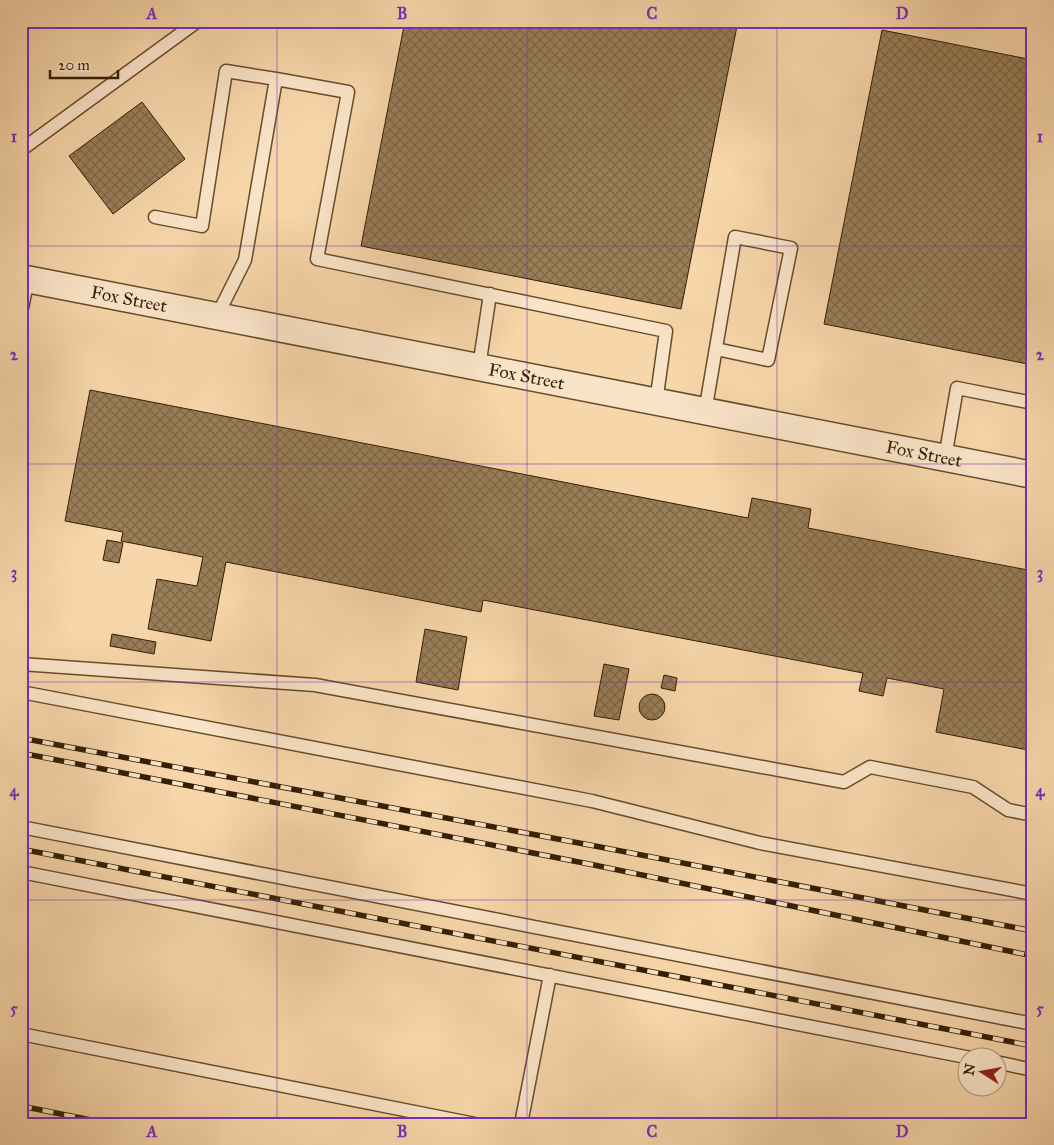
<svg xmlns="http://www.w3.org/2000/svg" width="1054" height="1145" font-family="'IM FELL Great Primer',serif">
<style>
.building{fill:url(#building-cross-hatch);stroke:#341e00}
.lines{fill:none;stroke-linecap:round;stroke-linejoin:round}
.lane-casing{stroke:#654c2a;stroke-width:15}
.street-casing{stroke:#654c2a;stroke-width:29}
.lane{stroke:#fae4c8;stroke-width:12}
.street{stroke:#fae4c8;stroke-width:26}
.rail-casing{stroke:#341e00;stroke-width:5.5}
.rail{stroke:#fae4c8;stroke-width:4;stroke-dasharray:11;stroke-linecap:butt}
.grid{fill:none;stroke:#7b2cbf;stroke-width:1;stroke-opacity:0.55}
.labels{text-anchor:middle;stroke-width:4.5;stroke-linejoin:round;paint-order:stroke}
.street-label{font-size:18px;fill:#341e00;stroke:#fae4c8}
.neatline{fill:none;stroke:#7b2cbf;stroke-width:2}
.grid-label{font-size:16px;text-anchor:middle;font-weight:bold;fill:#7b2cbf}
</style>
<defs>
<pattern id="building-cross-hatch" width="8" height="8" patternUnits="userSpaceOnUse" patternTransform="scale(1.25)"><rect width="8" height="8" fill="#997e58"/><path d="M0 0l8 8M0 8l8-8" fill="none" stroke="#7e6746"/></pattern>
</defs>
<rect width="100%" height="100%" fill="#f7d6aa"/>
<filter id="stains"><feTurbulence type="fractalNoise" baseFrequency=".004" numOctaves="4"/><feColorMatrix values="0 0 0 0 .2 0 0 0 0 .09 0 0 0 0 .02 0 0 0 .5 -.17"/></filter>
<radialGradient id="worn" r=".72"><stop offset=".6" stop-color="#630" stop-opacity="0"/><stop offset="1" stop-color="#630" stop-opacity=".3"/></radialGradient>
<path class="building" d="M405,21H738L681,309L361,246Z
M882,30L1033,60V365L824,324Z
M142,102L185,159L113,214L69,156Z
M90,390L748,518L752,498L811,509L808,528L1033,571V751L936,732L944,689L887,678L883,696L859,691L863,673L483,600L481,612L226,562L211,641L148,629L157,579L197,586L203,557L121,541L123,532L65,521Z
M107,540L123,543L119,563L103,560Z
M425,629L467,637L458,690L416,682Z
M112,634L156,642L154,654L110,646Z
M604,664L629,669L619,720L594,716Z
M664,675L677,678L675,691L661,688Z
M639 707a13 13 0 1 1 26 0a13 13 0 1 1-26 0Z"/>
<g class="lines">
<defs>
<path id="lane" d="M21,150L198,21
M155,217L202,226L226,71L276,79
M21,313L28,279
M217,316L245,260L276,79L348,92L317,259L666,331L656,402
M479,367L490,294
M705,412L735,237L791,248L768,360L716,349
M945,458L957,388L1033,403
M21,664L315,685L844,782L870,767L973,787L1008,810L1033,815
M21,692L592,801L760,843L1033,894
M21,827L1033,1024
M21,872L971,1058
M21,1034L475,1124
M996,1062L1033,1070
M521,1124L550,975"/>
<g id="street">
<path id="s1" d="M21,278L1033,475"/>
</g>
</defs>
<use href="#lane" class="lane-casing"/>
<use href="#street" class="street-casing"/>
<use href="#lane" class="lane"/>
<use href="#street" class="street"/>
<defs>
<path id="rail" d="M21,738L595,846L1033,931
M21,753L589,864L1033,956
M21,849L1033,1046
M21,1106L111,1124
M21,1121L35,1124"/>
</defs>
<use href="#rail" class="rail-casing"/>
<use href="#rail" class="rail"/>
</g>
<path class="grid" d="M277,21V1124M527,21V1124M777,21V1124M21,246H1033M21,464H1033M21,682H1033M21,900H1033"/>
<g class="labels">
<g class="street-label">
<text dy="6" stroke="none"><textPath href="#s1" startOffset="110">Fox Street</textPath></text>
<text dy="6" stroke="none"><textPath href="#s1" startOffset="515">Fox Street</textPath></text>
<text dy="6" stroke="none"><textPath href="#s1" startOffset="920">Fox Street</textPath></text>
</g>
</g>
<rect width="1054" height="1145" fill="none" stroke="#f7d6aa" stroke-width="55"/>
<g transform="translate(982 1072) rotate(281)"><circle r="24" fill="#fae4c8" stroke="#ab9578"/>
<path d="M0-4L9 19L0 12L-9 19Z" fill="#8f2418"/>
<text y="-8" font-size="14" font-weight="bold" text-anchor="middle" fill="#341e00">N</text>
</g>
<path d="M50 70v8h68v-8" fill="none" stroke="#341e00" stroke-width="2.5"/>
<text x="58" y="70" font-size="15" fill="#341e00" stroke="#fae4c8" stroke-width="4" paint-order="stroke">20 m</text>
<rect x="28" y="28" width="998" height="1090" class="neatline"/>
<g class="grid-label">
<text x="152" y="19">A</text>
<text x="402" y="19">B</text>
<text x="652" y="19">C</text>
<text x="902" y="19">D</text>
<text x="14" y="142">1</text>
<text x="1040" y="142">1</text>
<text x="14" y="360">2</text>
<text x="1040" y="360">2</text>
<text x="14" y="578">3</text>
<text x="1040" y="578">3</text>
<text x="14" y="796">4</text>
<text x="1040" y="796">4</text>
<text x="14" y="1014">5</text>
<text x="1040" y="1014">5</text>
<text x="152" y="1137">A</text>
<text x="402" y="1137">B</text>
<text x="652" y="1137">C</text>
<text x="902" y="1137">D</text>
</g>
<rect width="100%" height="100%" filter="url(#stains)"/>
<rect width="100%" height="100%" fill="url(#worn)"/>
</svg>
